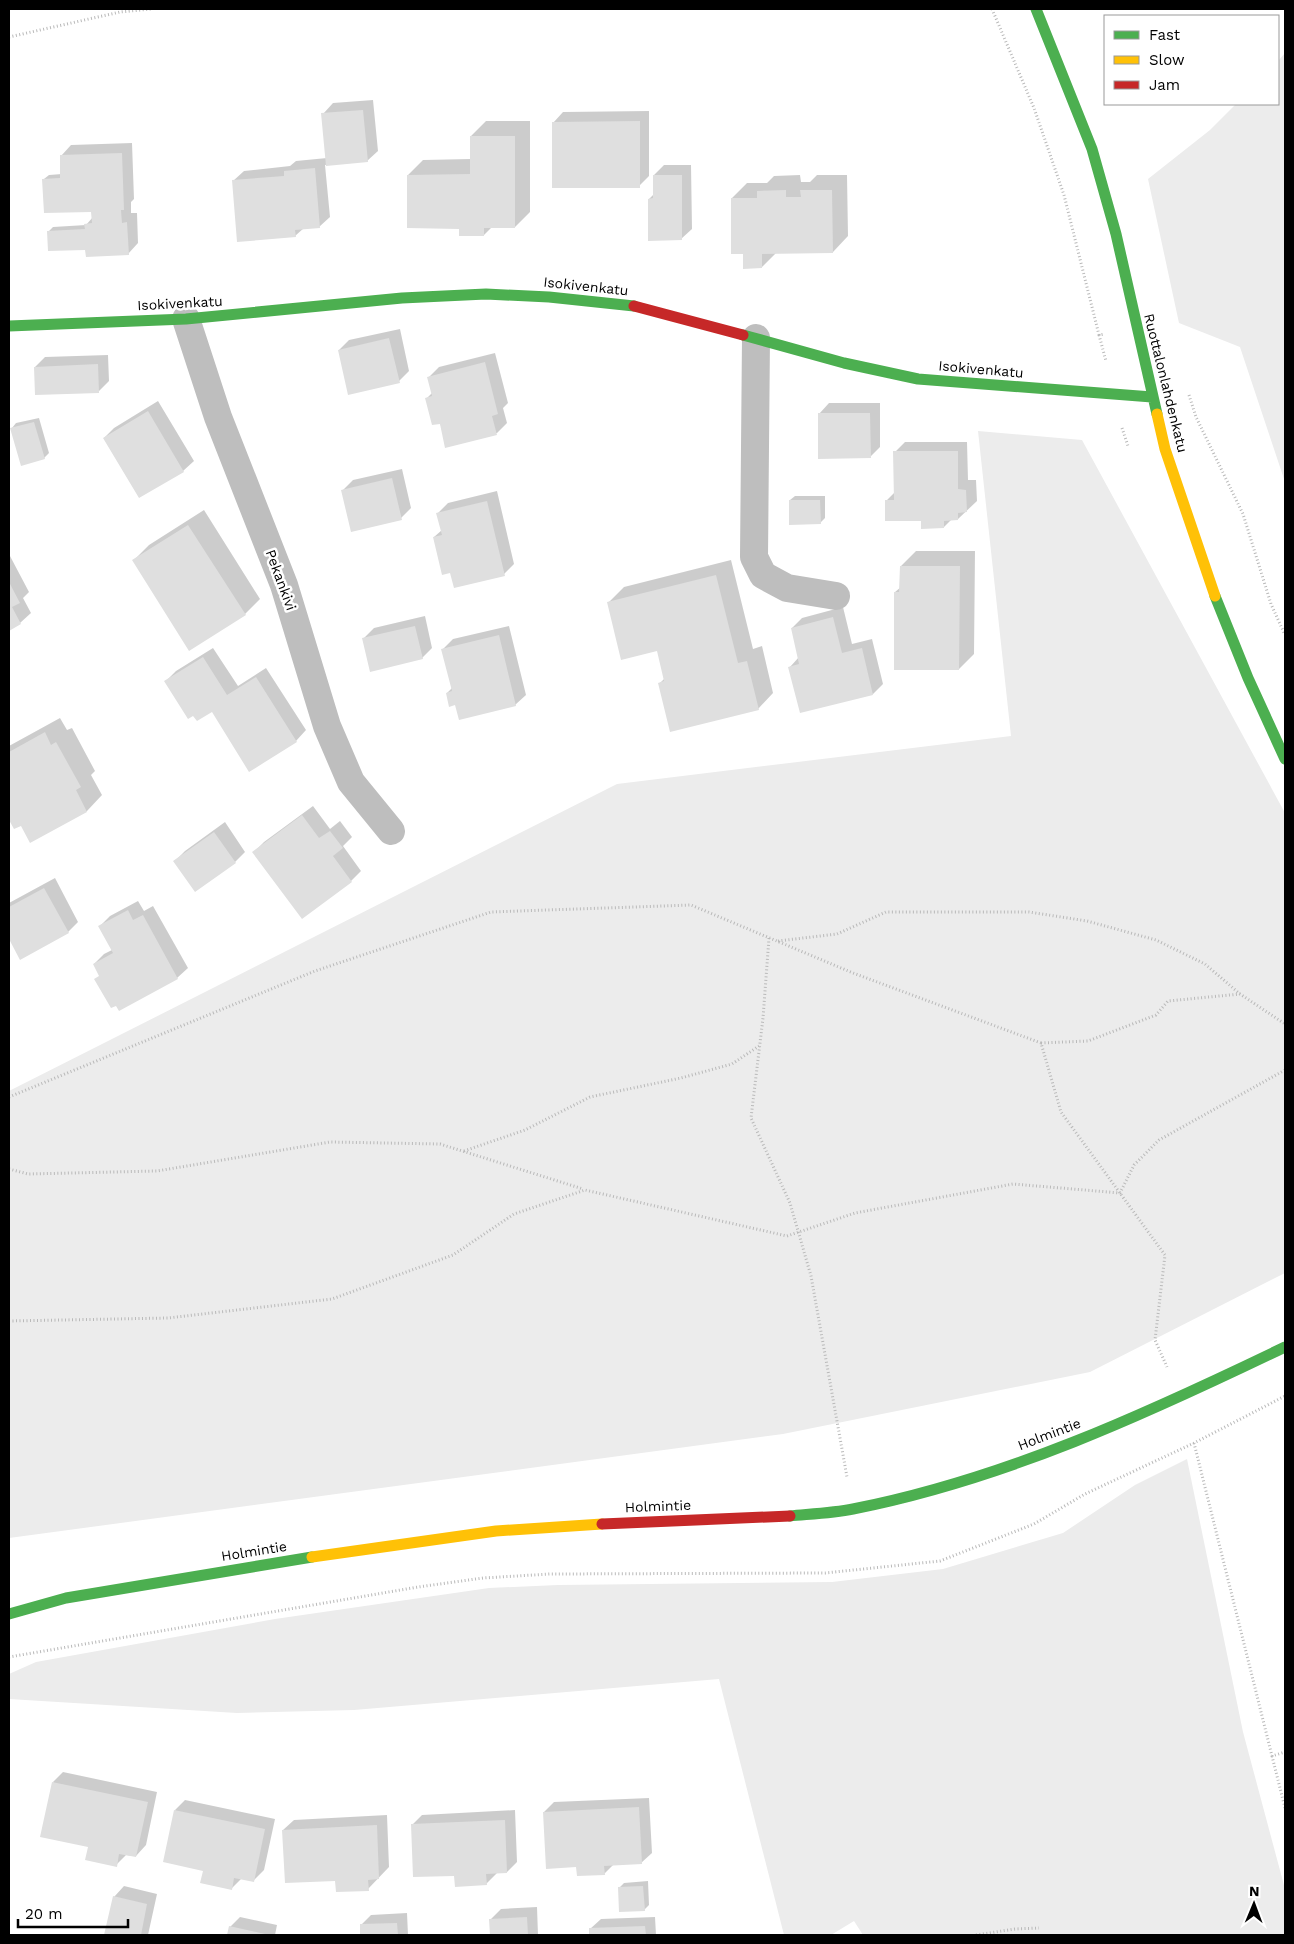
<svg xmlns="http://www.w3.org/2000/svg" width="1294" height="1944" font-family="'Work Sans',sans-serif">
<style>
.green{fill:#ececec}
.shadow{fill:#0003}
.building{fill:#dfdfdf}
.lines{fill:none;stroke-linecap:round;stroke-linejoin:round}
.path{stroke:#b9b9b9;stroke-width:3;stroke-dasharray:1 2.5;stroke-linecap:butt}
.street{stroke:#bebebe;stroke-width:28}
.fast{stroke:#4caf50;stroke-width:11}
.slow{stroke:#ffc107;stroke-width:11}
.jam{stroke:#c62828;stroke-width:11}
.labels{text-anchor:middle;stroke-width:5;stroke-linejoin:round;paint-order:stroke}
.street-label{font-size:14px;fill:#000;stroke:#fff}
</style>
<rect width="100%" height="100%" fill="#fff"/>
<path class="green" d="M1285,53V482L1240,347L1179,323L1148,179L1210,130L1236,104H1278V61Z
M978,431L1082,440L1285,813V1273L1090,1372L783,1434L9,1538V1091L617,784L1011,736Z
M1187,1459L1243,1732L1285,1889V1935H863L854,1921L831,1935H784L719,1679L354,1710L237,1713L9,1699V1674L36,1662L275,1619L489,1588L558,1585L832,1582L943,1569L1063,1533L1135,1485Z"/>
<path class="shadow" d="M373,100L378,151L367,161L325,165L330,217L319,227L304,228L295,236L233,181L244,171L290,166L296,161L327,158L323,114L333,103Z
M649,111V176L639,186L553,123L563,112Z
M486,121H530V212L515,227H492L484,235L460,227L408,175L423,160L471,159V136Z
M132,143L134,199L131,202V213H137L138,243L128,254L87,247L48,232L53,227L86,225L93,217L92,210L44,179L49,175L62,174L61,156L71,145Z
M664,165H691L692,229L681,239L649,199L654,194V175Z
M800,175L801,182H810L817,175H847L848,236L833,252L776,253L762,267L745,253L732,198L747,183H767L774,176Z
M400,329L409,371L399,381L339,350L349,340Z
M495,353L508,403L503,408L507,423L497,433L446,446L440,422L426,399L433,392L429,377L439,367Z
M108,355L109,381L99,391L35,367L45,357Z
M158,401L194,461L183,471L104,438L114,428Z
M829,403H880V447L870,457L819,414Z
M39,418L49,453L44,458L12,428L16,423Z
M905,442H967L968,480H976L977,501L958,519H952L944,527L922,519L886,501L895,492V452Z
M402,469L411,508L401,518L342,491L353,480Z
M497,491L514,564L504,574L451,571L434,537L442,530L438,513L448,503Z
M795,496H825V518L820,523L790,500Z
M204,510L260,599L245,614L134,560L149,545Z
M916,551H975L974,654L959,669L895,592L901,587V566Z
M10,556L29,592L23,598L31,613L20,623L9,629Z
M731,560L753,649L762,646L773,693L758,709L660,683L665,678L658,650L609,602L624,587Z
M843,607L852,644L872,639L883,684L873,694L790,667L799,657L792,628L802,618Z
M425,616L432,648L422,658L363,639L374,628Z
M509,626L526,695L515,705L456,703L447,693L452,688L443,649L453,639Z
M213,648L238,686L266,668L306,730L296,741L165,682L176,671Z
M60,718L67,730L72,728L95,771L91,775L102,795L87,811L31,841L22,824L15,828L9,817V746Z
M313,806L330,829L340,821L352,837L343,846L361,871L351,881L254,852L264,842Z
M225,822L245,852L235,862L175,861L185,851Z
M55,878L78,922L68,932L20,958L9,937V903Z
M138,901L144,911L153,906L188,968L177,978L100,975L94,964L104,954L112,950L100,926L110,916Z
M63,1772L157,1792L146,1845L136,1856L126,1855L116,1865L89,1846L53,1782Z
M649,1798L652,1853L641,1863L614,1864L604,1874L578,1866L544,1812L554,1802Z
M185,1800L275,1819L264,1870L253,1881L242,1878L232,1888L205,1870L175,1810Z
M515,1810L517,1862L507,1872L497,1873L486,1884L455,1874L412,1825L422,1815Z
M387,1815L389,1867L368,1889L337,1880L283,1830L294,1820Z
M648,1881L649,1905L644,1910L619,1888L624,1883Z
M124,1886L157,1894L148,1935H106L114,1897Z
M537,1907L538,1935H491V1919L501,1909Z
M407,1913L408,1935H361V1925L371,1915Z
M240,1917L277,1925L275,1935H228L230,1927Z
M655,1917L656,1935H591L590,1929L601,1919Z"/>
<path class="building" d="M363,110L368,162L326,166L321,113Z
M640,121V188H552V122Z
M470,136H515V228H484V236H459V229L407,228V175L470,174Z
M122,153L124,210H121L122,223L127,222L129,255L86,257L85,250L48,251L47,231L85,229L84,224L92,223L91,212L44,213L42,179L60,178V155Z
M315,168L320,228L295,230L296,237L237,242L232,180L284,176V171Z
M653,175H682V240L648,241V199L653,198Z
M786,190V197H801L800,190H832L833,253L762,254V268L743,269V254H731V198H757V191Z
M389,338L400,383L348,395L338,350Z
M485,362L498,414L492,416L497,435L445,448L440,424L432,425L425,398L432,396L427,377Z
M98,364L99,393L35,395L34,367Z
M148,411L184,472L139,498L103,438Z
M818,413H870L871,458L818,459Z
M34,422L45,459L21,466L10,428Z
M893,451H958V489L966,490L967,512L958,513V520L944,521V528L921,529V521H885V500H894Z
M392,478L402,520L351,532L341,490Z
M789,500H820L821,524L789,525Z
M487,501L505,576L454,588L450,573L442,575L433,537L442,535L436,513Z
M188,525L246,615L189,651L132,560Z
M900,566H960L959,670H894V592H899Z
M716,575L738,663L747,661L759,710L670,732L658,683L664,681L657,651L621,660L607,602Z
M9,582L20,603L12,607L21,624L9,631Z
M833,617L842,653L862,648L873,695L800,713L788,667L799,664L791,628Z
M415,626L423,659L370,672L362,638Z
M499,635L516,706L459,720L455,705L449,707L446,693L452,691L441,649Z
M203,657L227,695L256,677L297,742L249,772L212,712L197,721L193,716L188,719L164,681Z
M45,732L51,745L56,742L81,787L76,790L87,812L30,843L21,826L14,829L9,820V752Z
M302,815L319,838L330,831L343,848L333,856L352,882L302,919L252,852Z
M214,832L236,863L195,892L173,861Z
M44,888L69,933L20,960L9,939V907Z
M128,910L133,920L143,915L178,979L119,1011L116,1006L111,1008L94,979L99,976L93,964L113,953L98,926Z
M52,1782L148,1802L136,1857L119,1854L117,1867L85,1860L88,1847L40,1837Z
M639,1807L642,1864L604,1866L605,1875L577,1876L576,1867L546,1869L543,1812Z
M174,1810L265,1829L254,1882L234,1878L232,1890L200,1883L203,1871L163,1862Z
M505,1820L507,1873L486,1874L487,1885L455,1887L454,1876L413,1877L411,1824Z
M377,1825L379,1879L368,1880L369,1891L336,1892L335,1881L285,1883L282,1830Z
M643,1886L645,1911L619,1912L618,1887Z
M113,1896L147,1904L141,1935H104Z
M527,1917L528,1935H490L489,1919Z
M397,1923L398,1935H360V1924Z
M229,1926L265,1934V1935H227Z
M645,1926L646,1935H589V1928Z"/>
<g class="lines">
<path class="path" d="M992,9L1034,108L1064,195L1099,335L1105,334
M9,37L120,12L151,9
M1099,335L1106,361
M1189,395L1196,417L1243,514L1271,604L1285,635
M1122,428L1128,446
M769,938L763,1018L751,1118L790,1203L811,1276L847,1477
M778,941L837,934L886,912H1029L1087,921L1156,940L1205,964L1240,994
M1041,1043L1088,1041L1156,1015L1168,1001L1240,994L1285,1024
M9,1097L315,971L491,912L691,905L853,973L1041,1043L1061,1112L1165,1255L1155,1340L1167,1367
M464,1151L525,1130L590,1097L681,1078L732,1064L759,1046
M9,1169L28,1174L157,1171L330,1142L440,1144L583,1189
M9,1321L168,1318L332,1299L453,1255L514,1214L585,1190L787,1236L855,1213L1013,1184L1120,1193L1134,1165L1159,1140L1285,1070
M1194,1443L1272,1756L1285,1752
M9,1657L418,1587L483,1578L550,1574L825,1573L940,1561L1034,1524L1085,1494L1194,1443L1285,1396
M1272,1756L1285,1808
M976,1935L1015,1929L1039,1928"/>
<path class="street" d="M186,319L218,417L284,585L327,726L351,782L391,831
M756,338L754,557L763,575L787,588L836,596"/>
<path class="fast" d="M1036,9L1092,149L1116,234L1157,414
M9,326L186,319L402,298L486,294L549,297L634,306
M743,335L844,363L918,379L1152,397
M1215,596L1248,678L1285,759
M790,1516C811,1514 833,1513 853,1509C1005,1479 1146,1414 1285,1347
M9,1614L66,1598L312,1557"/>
<path class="slow" d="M1157,414L1165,449L1215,596
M312,1557L496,1531L602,1524"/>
<path class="jam" d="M634,306L743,335
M602,1524L790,1516"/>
</g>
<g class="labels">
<g class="street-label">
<text transform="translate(586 286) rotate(6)" y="5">Isokivenkatu</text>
<text transform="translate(180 303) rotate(-3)" y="5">Isokivenkatu</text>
<text transform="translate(981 369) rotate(5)" y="5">Isokivenkatu</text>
<text transform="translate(1166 383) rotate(76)" y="5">Ruottalonlahdenkatu</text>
<text transform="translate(281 580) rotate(70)" y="5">Pekankivi</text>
<text transform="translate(1049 1434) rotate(-21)" y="5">Holmintie</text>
<text transform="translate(658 1506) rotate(-2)" y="5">Holmintie</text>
<text transform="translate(254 1551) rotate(-9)" y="5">Holmintie</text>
</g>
</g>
<rect width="1294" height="1944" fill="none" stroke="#000000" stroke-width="20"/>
<rect x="1104" y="15" width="175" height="90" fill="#ffffff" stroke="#999999"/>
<rect x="1114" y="31" width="25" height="8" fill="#4caf50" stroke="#999999"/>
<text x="1149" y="40" font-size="15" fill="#000000">Fast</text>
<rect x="1114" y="56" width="25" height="8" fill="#ffc107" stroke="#999999"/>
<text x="1149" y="65" font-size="15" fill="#000000">Slow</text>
<rect x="1114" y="81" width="25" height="8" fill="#c62828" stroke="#999999"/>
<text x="1149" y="90" font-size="15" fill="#000000">Jam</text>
<g transform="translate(1254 1904) rotate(1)" stroke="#ffffff" stroke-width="4" paint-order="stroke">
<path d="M0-4L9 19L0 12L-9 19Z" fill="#000000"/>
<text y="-8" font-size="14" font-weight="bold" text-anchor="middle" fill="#000000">N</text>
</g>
<path d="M18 1919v8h110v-8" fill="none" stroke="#000000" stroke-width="2.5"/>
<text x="25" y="1919" font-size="15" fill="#000000" stroke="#ffffff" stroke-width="4" paint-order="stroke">20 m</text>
</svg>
